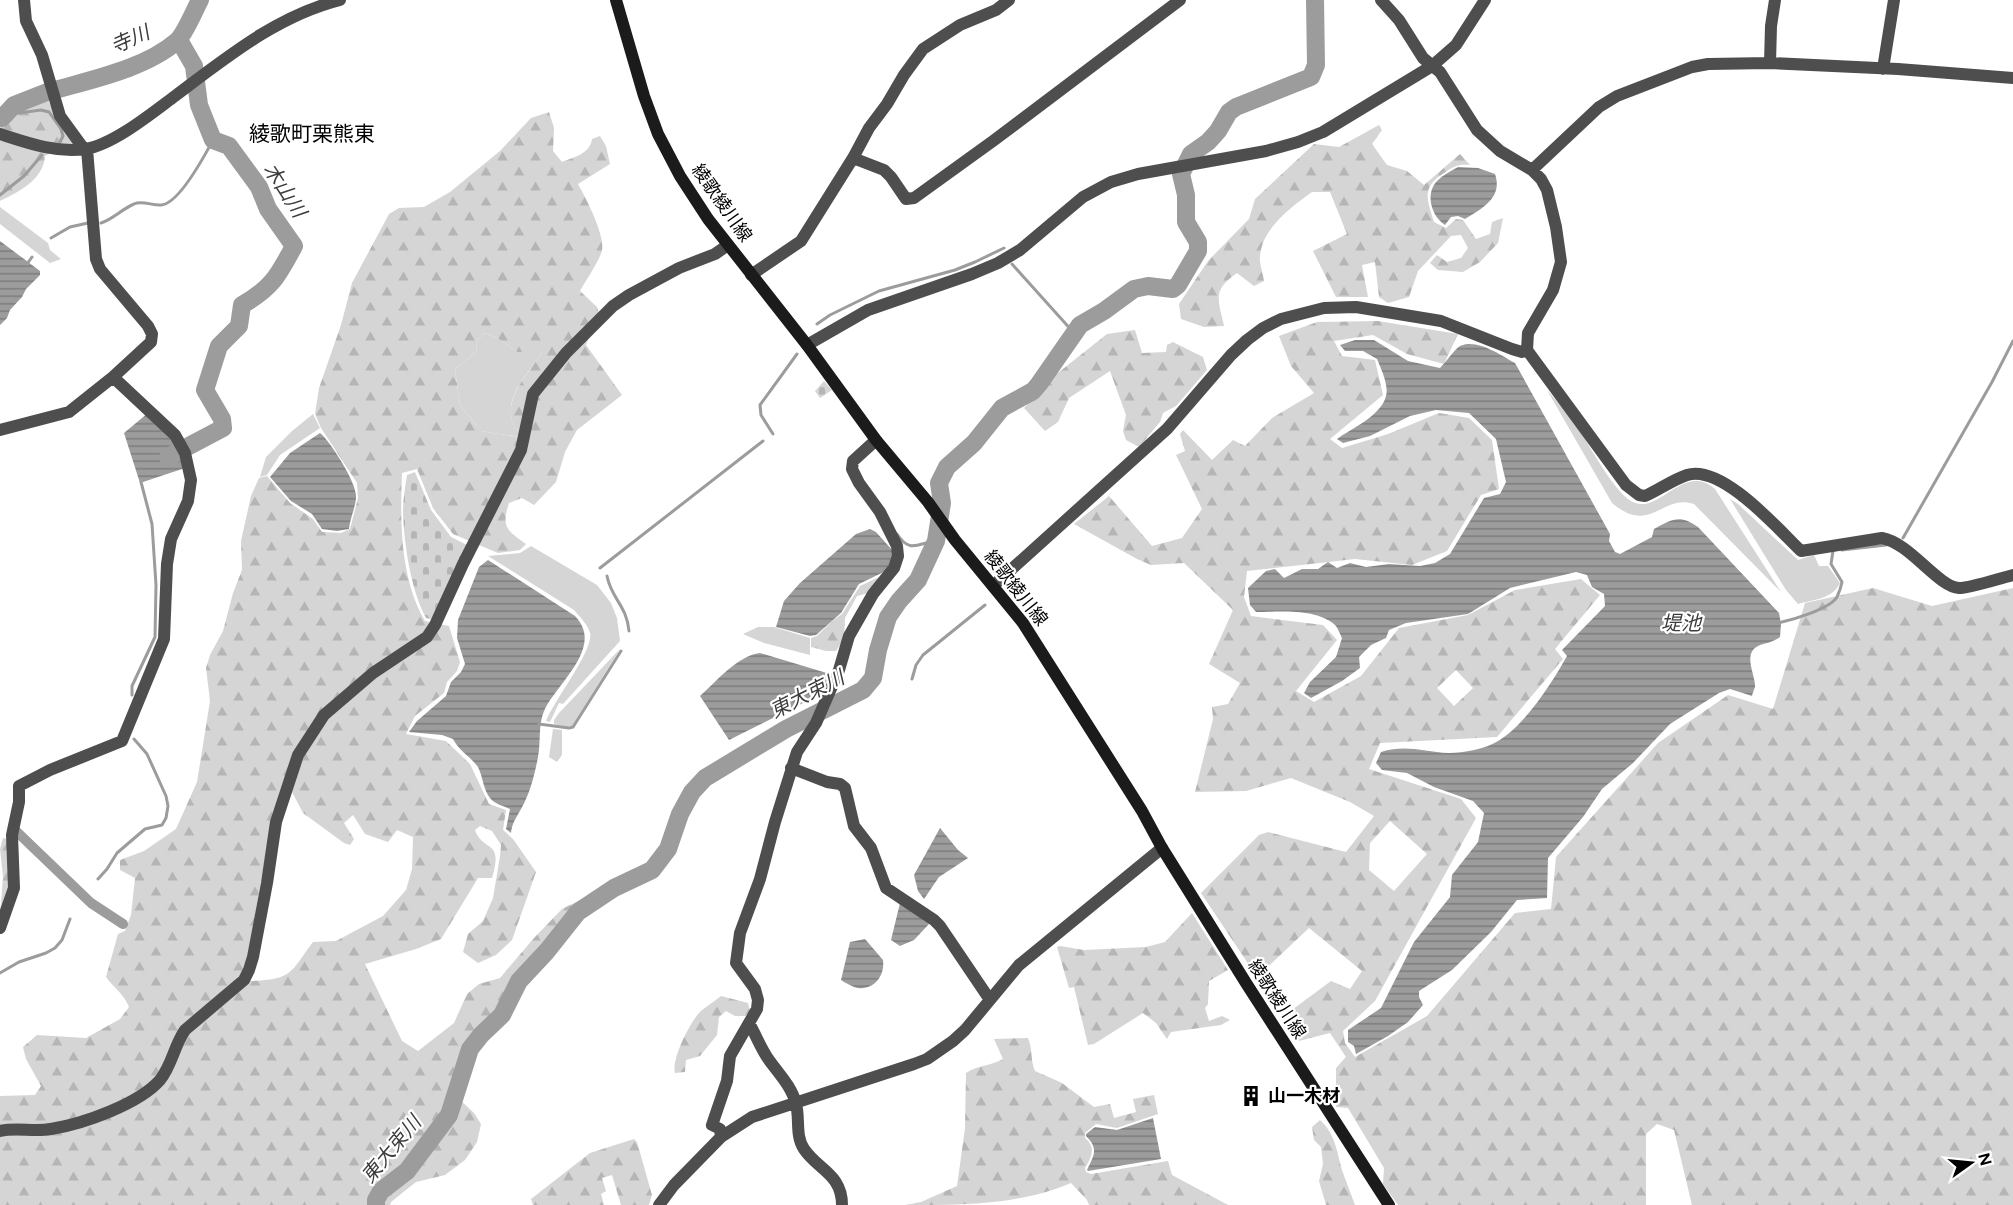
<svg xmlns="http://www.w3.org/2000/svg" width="2013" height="1205" font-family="Figtree,'Noto Sans JP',sans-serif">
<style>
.grass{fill:#d5d5d5}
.forest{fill:url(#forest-firs);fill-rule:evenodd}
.cemetery{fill:url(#cemetery-stones)}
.water{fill:url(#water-rules)}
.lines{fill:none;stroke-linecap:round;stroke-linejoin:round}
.stream{stroke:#9c9c9c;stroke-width:3}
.canal{stroke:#9c9c9c;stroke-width:10}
.river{stroke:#9c9c9c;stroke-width:18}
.minor{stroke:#4e4e4e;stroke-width:12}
.tertiary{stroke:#4e4e4e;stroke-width:12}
.secondary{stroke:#1b1b1b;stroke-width:12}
.labels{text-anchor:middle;stroke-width:4.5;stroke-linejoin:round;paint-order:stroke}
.street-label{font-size:18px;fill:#000;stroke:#fff}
.poi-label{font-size:18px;font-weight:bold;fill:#000;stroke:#fff;text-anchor:start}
.water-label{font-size:20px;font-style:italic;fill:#3d3d3d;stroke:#fff}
.quarter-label{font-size:21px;fill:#000;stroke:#fff}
</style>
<defs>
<pattern id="forest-firs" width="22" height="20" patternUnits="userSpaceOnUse" patternTransform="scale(1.5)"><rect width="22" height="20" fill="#d5d5d5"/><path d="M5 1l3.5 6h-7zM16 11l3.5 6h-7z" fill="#b5b5b5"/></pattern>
<pattern id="cemetery-stones" width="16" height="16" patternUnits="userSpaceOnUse" patternTransform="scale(1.5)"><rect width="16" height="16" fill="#d5d5d5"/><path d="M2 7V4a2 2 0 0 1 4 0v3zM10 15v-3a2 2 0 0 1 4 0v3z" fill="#b5b5b5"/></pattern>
<pattern id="water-rules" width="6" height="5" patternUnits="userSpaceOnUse" patternTransform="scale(1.5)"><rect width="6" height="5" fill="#9c9c9c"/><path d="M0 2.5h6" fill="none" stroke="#7d7d7d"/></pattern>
</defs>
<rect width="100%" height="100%" fill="#fff"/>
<path class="grass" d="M0,207L48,243L50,250L61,259L50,263L0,224Z
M485,333L499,339L517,352H542C527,376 502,397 514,428L527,433V438L481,431L460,405L455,369L477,351L476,341Z
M1547,390C1557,402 1568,413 1577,426C1589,444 1616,497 1635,503C1661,512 1685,462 1715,489L1781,592L1694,504C1662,493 1651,536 1612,503Z
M313,414L320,428L280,455L267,475L260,477L266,457L292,431Z
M1730,499L1738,504L1798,560L1814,555L1819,566H1828L1840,583C1833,599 1812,600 1798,604L1786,590Z
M531,546L597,585L611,603L617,618L620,641L563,704L559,703L550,722L546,721C554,700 594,650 590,633C588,625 580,617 574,610L488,556L520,553Z
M758,627H774L810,638V655L764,643L743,634Z
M620,649L572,726L566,727L554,724V720L559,713Z
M553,729L562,730V755L557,762L549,757Z"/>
<path class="forest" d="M47,96L50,104L73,141V144L66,146L45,156C43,180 20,191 0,201V122L11,119L16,109Z
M549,112L554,128L553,151L562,162C574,157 590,154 592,139L600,136L606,146L610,164L578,184C586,198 605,235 602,250C601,258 585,282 580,291L597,307L599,313L586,345L622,395L577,430L565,452L556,482L534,505L522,498L509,503C501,528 507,530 526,544L520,550L498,553L453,534L433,508L417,469L402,473C400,522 400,578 425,621L449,626L460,662L457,671L447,682L444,693L415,716L406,734L446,741L470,764L489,804L506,810L503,830L513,839L536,872L512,940L496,955L478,963L463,952L468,934L483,921L493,898L500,856L501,845L492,831L480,826L475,830C483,853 504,838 492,878H478L441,939L416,949L365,964L402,1041L418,1051L454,1023L467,994L479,984L500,978L534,938L562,909L588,896L567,918L550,941L513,982L499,1012L469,1042L458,1098L474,1113L481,1124L477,1142L465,1160L445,1175L416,1182L391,1202L390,1205H0V1096L35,1095L41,1086L26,1059L23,1047L37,1035L86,1038L120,1019L129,1007C124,994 114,988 106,977L118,934L125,931L131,915L135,878L120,870V860L144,851L176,829L197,782L210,701L206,668L210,655L223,631L233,593L242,570L241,541L251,496L259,478L267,476L290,503L313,519L322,532L341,533L350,529L358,498L357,483L321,428L315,414L319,388L341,325L352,283L389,214L399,208L424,207L450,192L500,151L531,118ZM485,333L499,339L517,352H542C527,376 502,398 514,428L527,433L526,438L481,431L460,405L455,369L477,351L476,341ZM291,790L303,813L344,843L350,845L354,839L344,823L353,815L365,834L388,842L397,830L413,837L412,869L406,890L383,916L336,941L313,942C289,974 293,979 251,981L245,971L271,825Z
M1379,125L1382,130L1372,144L1387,165L1407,171L1424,185L1460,154L1470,165C1458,164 1454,166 1444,173C1421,188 1427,198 1434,222L1446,228L1456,219L1463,220L1476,239L1490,234L1492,222L1503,218L1498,243L1480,262L1463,272L1438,270L1430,263L1437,255L1447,262L1461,258L1468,248L1461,235L1451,236L1418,271L1409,297L1388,303L1379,297L1375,262L1362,265L1368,297H1336L1313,251L1347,234L1330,192H1312C1290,208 1258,231 1260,262C1261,268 1263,275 1264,281L1254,286L1237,273C1212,290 1218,299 1224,326L1204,327L1181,319L1179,304L1208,261L1249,219L1255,199L1314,144L1339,147Z
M1378,321L1458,334L1444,364L1407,354L1373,335L1334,341L1342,356L1375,360L1383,395L1330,439L1342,448L1388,434L1439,413L1469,418L1492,440L1499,489L1481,495L1447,551L1412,565L1355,559L1247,571L1244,597L1251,616L1323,625L1337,640L1296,691L1314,702L1361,676L1399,628L1468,615L1515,590L1581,579L1600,595L1555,649L1563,659L1497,737L1380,743L1369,769L1461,799L1476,818L1375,1001L1343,1031L1345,1043L1355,1057L1427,1016L1515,913L1551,909L1556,857L1658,743L1728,695L1773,709L1805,603L1873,588L1932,606L2013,588V1205H1692L1674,1130L1657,1124L1646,1134V1205H1398L1383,1184L1384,1168L1348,1108L1336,1107V1068L1346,1057L1330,1033L1299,1041L1281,1018L1331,981L1350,989L1362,971L1309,928L1257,977L1201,893L1259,835L1268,832L1346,852L1374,816L1350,802L1291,778L1246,791L1195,792L1213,719L1212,707L1228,704L1240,683L1209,664L1233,610L1184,563L1151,565L1137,559L1074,524L1109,496L1152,546L1182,538L1202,509L1176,455L1185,451L1180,434L1183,430L1212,460L1233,440L1245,446L1272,418L1314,393L1291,366L1279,336L1317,322ZM1456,670L1473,688L1454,706L1437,688ZM1390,821L1427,854L1394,891L1369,870L1370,843Z
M1135,330L1142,353L1166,352L1167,345L1173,342L1203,357L1207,370L1176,406L1163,413L1160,422L1139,447L1126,440L1123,431L1126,415L1110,371L1069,398L1058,422L1045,431L1024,408L1054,376L1107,334Z
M879,577L869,593L857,596L845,618L844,639L836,651H826L811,647V638L817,636L831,622L842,614L860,586Z
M3,838L7,839L10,886L0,916L3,877L0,849Z
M1192,913L1228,970L1209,981L1208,1004L1205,1008L1209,1021L1222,1016L1230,1020L1221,1025L1171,1032L1167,1039L1156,1023L1143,1013L1094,1044L1088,1045L1074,987L1069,988L1057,947L1060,946L1084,950L1146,947L1165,942Z
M721,996L748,1003L750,1011L745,1016H735L726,1011L719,1017L717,1035L700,1056L686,1060L685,1072L675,1073C671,1059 691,1020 701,1011C707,1006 715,1001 721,996Z
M1028,1038C1033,1049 1030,1060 1035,1071L1062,1083L1094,1107L1110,1104L1114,1118L1136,1112L1133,1099L1154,1095L1158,1114L1117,1128L1096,1124L1085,1133V1138C1096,1147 1092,1157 1085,1168L1086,1172L1091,1174L1168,1161L1172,1175L1228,1205H1089L1087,1200L1071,1183C1020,1205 962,1205 905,1205L921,1202L957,1186L965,1128L966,1073C977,1065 991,1066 1003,1059L994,1039Z
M1320,1120C1336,1134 1337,1154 1343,1173C1347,1184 1351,1194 1355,1205H1326L1319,1181L1323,1164L1321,1147L1314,1140L1312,1127Z
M634,1139L637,1142L652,1195L649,1205H621L612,1175L602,1178L606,1191L601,1194L604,1205H533L531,1199L590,1153Z"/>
<path class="cemetery" d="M824,381L832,390L820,398L815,391Z
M415,472L431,510L451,537L467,545L434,620L426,618C411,590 404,545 403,512C403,500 405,487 407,475Z"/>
<path class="water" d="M1458,167L1478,168L1495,174C1503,197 1483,208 1465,219L1458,216L1451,217L1445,225C1431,216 1425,194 1437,181C1443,175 1451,171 1458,167Z
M0,241L40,271V275L26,289L22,297L10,310L7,318L0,325Z
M1355,340H1374L1408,361L1440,368C1445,363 1455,349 1460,346C1476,338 1501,355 1515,363L1610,534L1609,541L1615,552L1620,554L1652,537L1654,529C1672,519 1680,514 1698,527L1779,613L1781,624L1780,637C1770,644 1766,642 1758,646C1742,654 1756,676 1755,687C1755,687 1752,695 1752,696L1730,689L1719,693L1670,724L1633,763L1602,789L1583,817L1548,858L1547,898L1517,900L1491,932L1452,970L1419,991V997L1423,1005L1408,1022L1388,1036L1356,1054L1354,1046L1348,1042V1030L1381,1008L1414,942L1450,897L1452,875L1478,842L1484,813L1473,801L1434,787L1407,773L1382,770L1376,763L1381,752C1406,744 1424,752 1449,753C1463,753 1486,749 1498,741C1525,725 1552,683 1567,656L1562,650L1605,606L1604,594L1592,587L1587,575L1576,572L1510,588L1468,614L1406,623L1389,630L1386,638L1371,645L1359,657L1360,668L1342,681L1311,698L1304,693L1310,682L1336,657L1342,638C1340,634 1338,628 1335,625C1316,608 1279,612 1256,612L1250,605L1248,588L1266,571L1275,569L1284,578L1302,569H1318L1328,562L1337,568L1350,563L1366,567L1389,564L1420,566L1435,563L1450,554L1484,498L1500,494L1506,482L1496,439L1469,413L1436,410L1410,416L1370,436L1343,443L1337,439C1352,428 1381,416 1386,396C1389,385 1381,369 1377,359L1363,351H1345L1340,345Z
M148,413L170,433L185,468L140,483L124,433Z
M320,433C330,441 357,483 356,497C356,506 350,518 349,529L337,531L322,529L312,514L291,501L270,477L290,453Z
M870,529L876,532L893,551L890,569L859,584L841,613L816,635L810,636L776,627L784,601L800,583L856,534Z
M488,560L575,616C605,647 557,683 544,711C538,725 541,742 538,757C535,773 530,794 521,809C516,818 512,823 511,833L506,829L510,809C504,806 494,804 490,798C483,789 483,777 478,767C470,756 459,751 453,739L442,735L409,732L417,721L446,696L451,682L461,672L465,664L457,638L458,620L479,567Z
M760,653L830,674L821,694L729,740L700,696C717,681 737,656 760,653Z
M940,828L958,850L968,858L939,877L924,899L918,891L914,875Z
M900,903L926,918L929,924L914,940L900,946L891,940Z
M865,939L883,960C885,975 875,990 858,988C852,987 846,983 841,980L850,942Z
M1153,1118L1161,1159L1088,1171L1087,1170C1094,1155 1099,1149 1086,1136V1134L1095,1127L1117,1130Z"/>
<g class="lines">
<path class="stream" d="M4,115L41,110L49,112L61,129L63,136L58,146
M0,195L24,176L42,155
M101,223C113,219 122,209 134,204C142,200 153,206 161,205C179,204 205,155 213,140
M51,238L70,227L88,223
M27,264L32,257
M1012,264L1074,333
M817,324L830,315L879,291L955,270L975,262L1004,248
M773,434L761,415L760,405L797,354
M897,534C910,554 918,543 936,541
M1903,538L1992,382L2013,341
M1842,550L1886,545
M600,568L763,441
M607,576C611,598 627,606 629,631
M1778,623C1792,620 1830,609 1837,597C1839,593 1841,587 1842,582L1831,564L1833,551
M912,679L916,665L923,655L985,605
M132,695V686L155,637L156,585L152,524L141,482
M539,724L569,728L573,727L621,651
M98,879L107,869L117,853L145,829L162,825L166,818L168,806L166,796L147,754L134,739
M0,973L19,962L46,953L55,948L62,940L70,919"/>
<path class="canal" d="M16,831L91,903L123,924"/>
<path class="river" d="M55,90C94,79 146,68 177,41C185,34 194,11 200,0
M0,117L2,118L14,105L47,92
M168,457L223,428L222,419L205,390L219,346L239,326L242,305C272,288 278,276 294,246L268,209L259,187L229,146L213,140L199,105L194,66L179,40
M376,1205V1200L381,1191L407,1171L449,1115L470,1049L481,1035L502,1015L519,981L547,951L578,912L614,888L652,870L668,849L680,814L692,792L705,778L786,729L863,690L873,678L878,650L888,617L899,601L918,580L936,541L942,503L939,483L947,467L974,443L1002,408L1033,391L1039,384L1080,325L1104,311L1134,289L1148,286L1173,289L1178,285L1198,251V242L1186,222V195L1181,174L1191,154L1208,142L1218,131L1229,112L1236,107L1311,77L1316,65L1315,0"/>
<path class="minor" d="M24,0L26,21L42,55L60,116L84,149
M1381,0L1399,20L1423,58L1440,72L1477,130L1500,151L1532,170L1541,179L1547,190L1556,227L1561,262L1553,290L1528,333L1527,350L1626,485L1639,495L1645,496C1659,490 1672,480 1687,475C1722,464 1778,529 1801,551L1882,538C1910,543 1938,587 1959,588C1971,588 2000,578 2013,575
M1770,63L1771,26L1775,0
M1883,69L1894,0
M0,134C28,143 55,153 85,149C113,145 152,113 175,96C227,57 277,16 340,0
M853,158L884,170L891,177L906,199L914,198L993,141L1180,0
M1532,170L1599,107L1617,96L1692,67L1708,64L1770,63L1898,69L2013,78
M751,275L801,241L853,158L869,128L887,104L904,75L923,49L960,25L996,10L1009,0
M0,430L69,412L113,377L151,342L152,334L148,326L100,269L96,259L87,149
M993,586L1167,429L1231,355L1247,340L1263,328L1281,319L1324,308L1356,307L1441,321L1512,349L1522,352L1527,350
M791,768L827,782L840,784L845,788L854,826L871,848L886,888L934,920L940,926L990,1000
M0,928L14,888L12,835L19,802V786L50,770L122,741L164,639L167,564L171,539L188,501L191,480L185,453L175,435L113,377
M749,1023C756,1035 761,1049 769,1060C779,1074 792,1087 796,1104C800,1118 795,1136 804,1149C818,1170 842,1174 842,1205
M0,1131C16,1127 34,1132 51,1129C83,1124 139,1104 160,1080C172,1065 174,1046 185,1030L244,980L249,970L253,957L267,883L276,822L298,755L324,715L373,673L427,637L435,625L463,564L521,450L533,394L566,353L613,306L629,295L679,268L715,254L728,245
M721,1137L720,1129L712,1125L727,1081L730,1056L757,1009L758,1000L755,989L736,963L740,933L760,879L775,822L797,752L816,723L839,670L849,636L873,594L894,568L898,556L897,546L880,512L859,483L852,469L853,461L876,440
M659,1205L674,1185L721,1137L752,1117L914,1064L927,1059L953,1041L965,1030L1019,965L1162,848"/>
<path class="tertiary" d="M807,345L868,310L972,274L998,263L1020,250L1083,197L1111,182L1138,174L1266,151L1298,142L1323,132L1432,66L1456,45L1485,0"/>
<path class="secondary" d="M616,0L644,96L658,134L680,176L708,219L807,345L876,440L928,502L955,540L1023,623L1142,811L1162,848L1246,983L1389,1205"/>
</g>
<defs>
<symbol id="building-bare" viewBox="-9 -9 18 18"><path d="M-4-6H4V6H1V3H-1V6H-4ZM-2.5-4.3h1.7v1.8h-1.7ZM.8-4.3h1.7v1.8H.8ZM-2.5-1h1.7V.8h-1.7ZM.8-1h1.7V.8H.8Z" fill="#000" stroke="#fff" stroke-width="2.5" paint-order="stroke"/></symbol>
</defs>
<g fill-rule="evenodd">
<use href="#building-bare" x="1236" y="1081" width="30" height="30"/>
</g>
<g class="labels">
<g class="street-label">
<text transform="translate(722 203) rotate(55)" y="6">綾歌綾川線</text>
<text transform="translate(1016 588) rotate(52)" y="6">綾歌綾川線</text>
<text transform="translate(1277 999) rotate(57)" y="6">綾歌綾川線</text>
</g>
<g class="poi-label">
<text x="1268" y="1102">山一木材</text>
</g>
<g class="water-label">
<text transform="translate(130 39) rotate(-24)" y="7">寺川</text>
<text transform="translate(285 190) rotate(57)" y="7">木山川</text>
<text x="1681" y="630">堤池</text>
<text transform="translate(807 694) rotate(-27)" y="7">東大束川</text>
<text transform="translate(391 1149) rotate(-50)" y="7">東大束川</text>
</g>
<g class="quarter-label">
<text x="312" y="141">綾歌町栗熊東</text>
</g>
</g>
<g transform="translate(1971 1163) rotate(75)" stroke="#ffffff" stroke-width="4.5" paint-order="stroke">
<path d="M0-4.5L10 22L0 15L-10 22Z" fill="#000000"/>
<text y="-9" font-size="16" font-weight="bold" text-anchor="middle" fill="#000000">N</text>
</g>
</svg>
